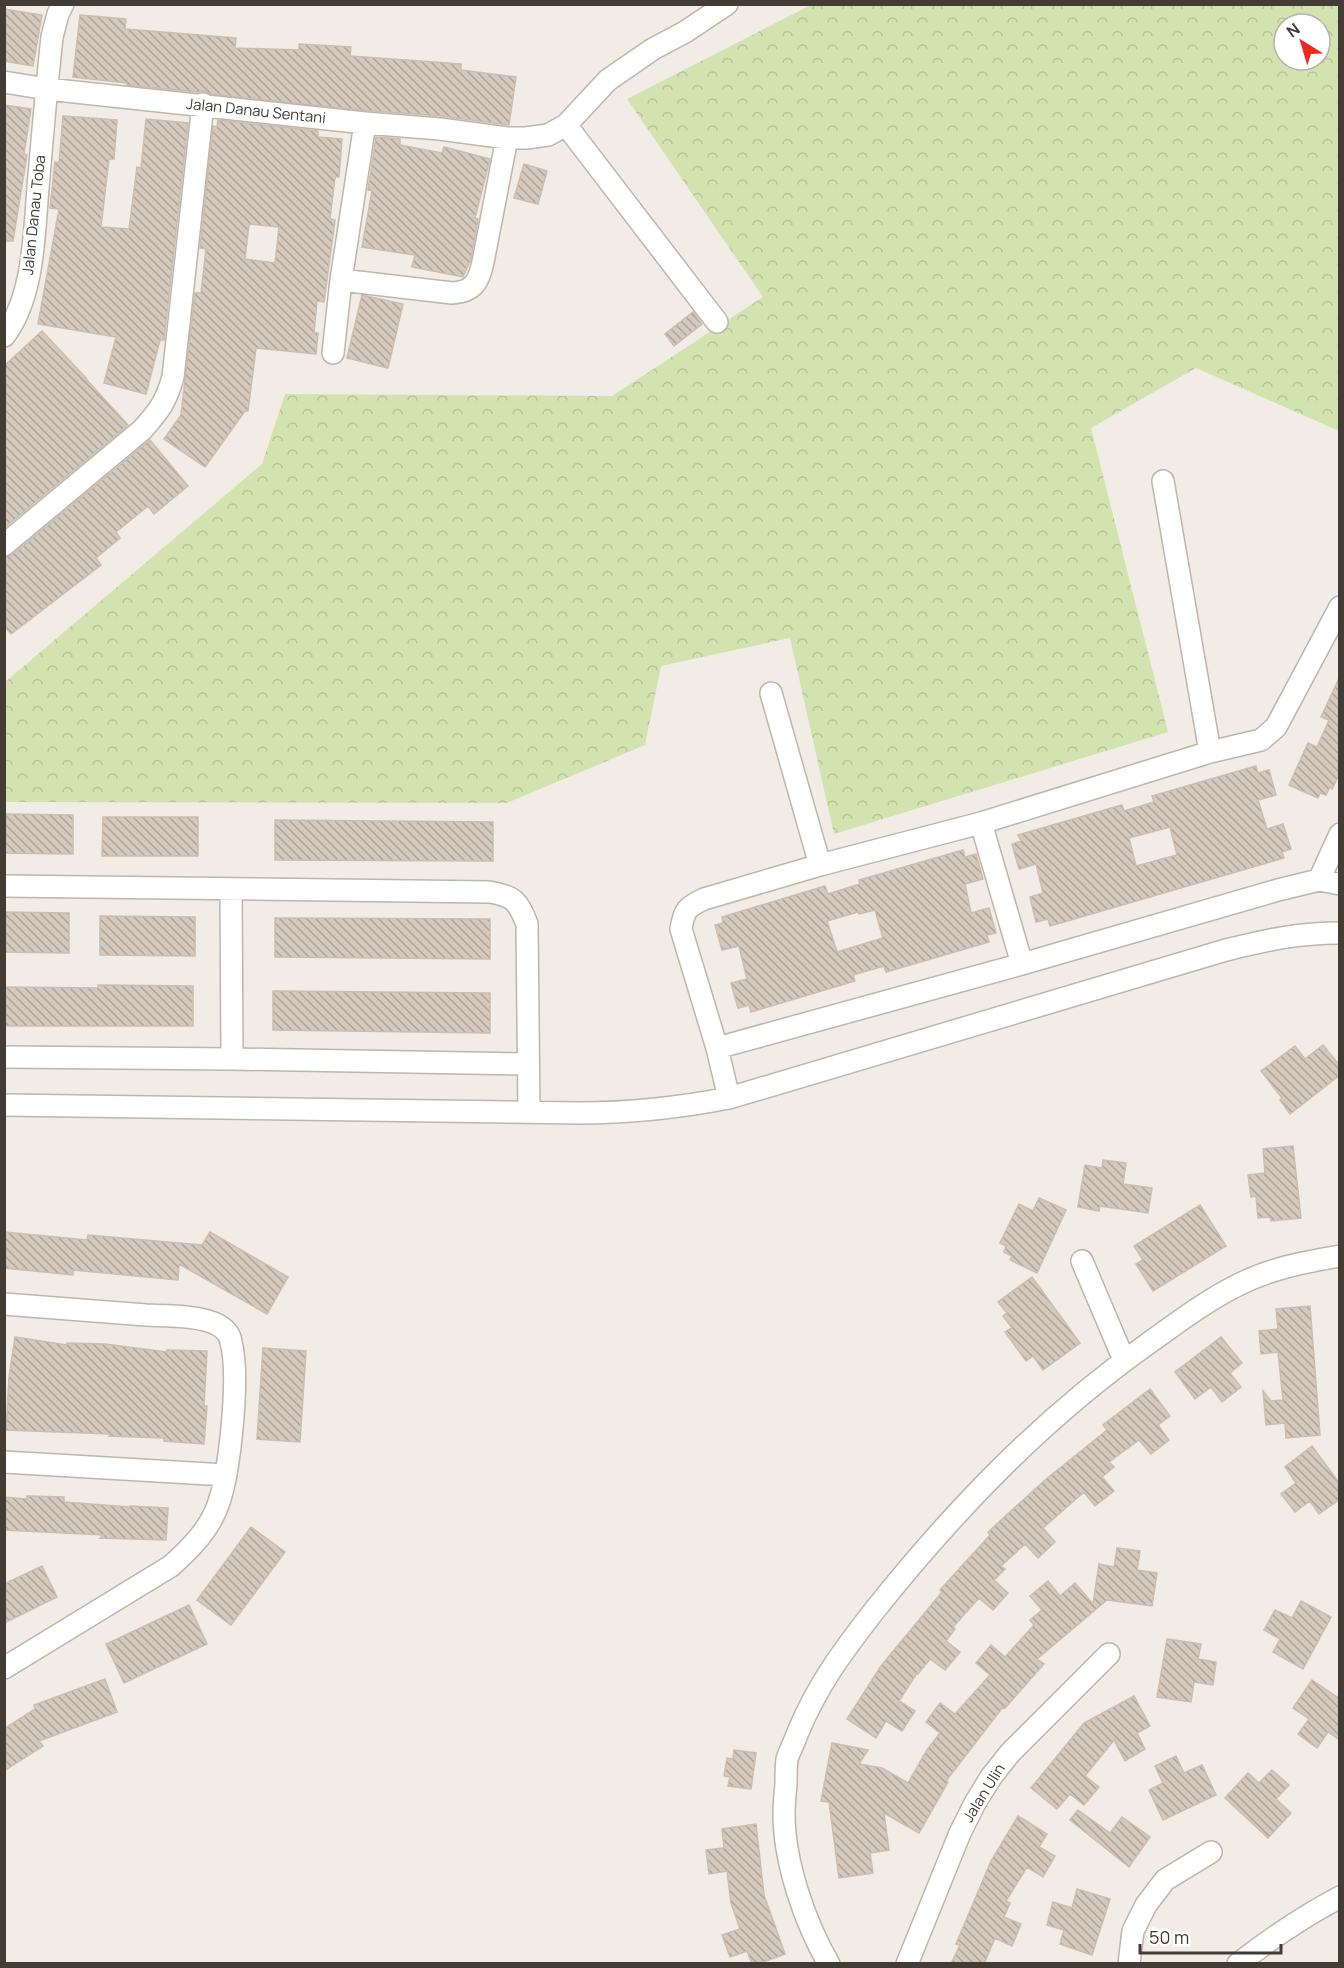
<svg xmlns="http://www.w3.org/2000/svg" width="1344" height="1968" font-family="Manrope,sans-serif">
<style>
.forest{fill:url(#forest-crowns);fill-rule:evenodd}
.building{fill:url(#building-back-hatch);stroke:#ccbdaf;stroke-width:1.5;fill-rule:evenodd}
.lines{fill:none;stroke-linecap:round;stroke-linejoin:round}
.minor-casing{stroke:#bfb5ab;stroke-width:24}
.minor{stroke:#fff;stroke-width:21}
.labels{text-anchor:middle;stroke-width:6;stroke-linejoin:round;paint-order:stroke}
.street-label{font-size:15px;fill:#433c35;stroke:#fff}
</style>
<defs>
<pattern id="forest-crowns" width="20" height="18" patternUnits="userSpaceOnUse" patternTransform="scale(1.5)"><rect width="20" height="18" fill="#d2e3b0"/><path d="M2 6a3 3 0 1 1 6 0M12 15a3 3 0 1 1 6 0" fill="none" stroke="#b6c498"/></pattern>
<pattern id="building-back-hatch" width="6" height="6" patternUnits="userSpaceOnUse" patternTransform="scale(1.5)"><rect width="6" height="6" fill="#d5c9be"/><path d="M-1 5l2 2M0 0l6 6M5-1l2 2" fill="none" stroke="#aea49b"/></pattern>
</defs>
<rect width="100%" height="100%" fill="#f1ece5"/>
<path class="forest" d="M811,5H1339V431L1196,368L1091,428L1168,732L834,834L790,638L661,666L645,745L507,803L5,802L4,683L262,464L285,394L612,396L763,297L627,99ZM1284,24H1320V60H1284Z"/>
<path class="building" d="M4,9L42,15L33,66L4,61Z
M80,15L126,19L125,29L236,38L235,48L299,50V44L351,47L350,56L461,64V70L516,77L509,125L441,116L361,110L210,94L204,91L198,92L127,85V83L73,77Z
M4,105L31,109L24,154L27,155L13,241H4Z
M63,116L117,120L114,159H109L101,227L129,229L137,167L141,168L146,119L188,123L164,340H160L146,394L104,383L116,337L38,324L59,209L50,208L55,162L59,163Z
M218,120L318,131V137L342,139L339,177H335L330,219L335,220L324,302L317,301L314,333H318L316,354L256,348L248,411H245L205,467L164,439L181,415L195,293H201L206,249L200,248L213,126L217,127ZM249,224L279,227L275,263L245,259Z
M376,137L400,139V145L442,153L444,147L490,159L475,218L478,219L471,259L463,277L412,267L415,255L362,247L372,191L368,190Z
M524,164L547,171L538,204L514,198Z
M362,295L403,304L388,368L347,358Z
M693,312L702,324L674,346L665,334Z
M42,331L87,379L85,378L128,425L4,528V366Z
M150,440L188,486L154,514L148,506L116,532L120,538L96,558L101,565L11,634L4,626V557L12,555Z
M1340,676V773L1332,789L1330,787L1326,795L1320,793L1318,798L1289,785L1308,743L1317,747L1329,720L1321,717Z
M1256,766L1258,773L1269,770L1276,795L1258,800L1267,829L1283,824L1291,849L1282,852L1284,858L1050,926L1048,919L1036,922L1030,897L1043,893L1036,864L1019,869L1012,844L1021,841L1018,835L1122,805L1124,811L1154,802L1152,796ZM1170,827L1177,855L1136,866L1129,838Z
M4,814L73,815V854L4,853Z
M103,817H198V856H102Z
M275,820L493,822V861L275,860Z
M963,850L965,857L976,854L983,879L965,884L971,913L989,908L996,933L987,935L989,942L886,972L884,966L853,975L855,981L751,1012L749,1005L738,1008L731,983L747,979L739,946L722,950L715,925L723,923L722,917L825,886L828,894L860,884L859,880ZM875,910L883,938L837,952L827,921L858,912L859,914Z
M4,912L69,913V953L4,952Z
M100,916L195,917V956L100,955Z
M275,918L490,919V959L275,957Z
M98,985L193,986V1026H4V987L98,988Z
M273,991L490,993V1033L273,1030Z
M1323,1045L1340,1066V1075L1290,1114L1280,1100L1282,1098L1261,1071L1295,1046L1305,1059Z
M1293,1146L1301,1218L1271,1221L1270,1217L1258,1218L1256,1196L1251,1197L1248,1175L1265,1173L1263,1149Z
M1103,1160L1126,1163L1123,1184L1152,1188L1148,1213L1100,1206L1099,1211L1078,1207L1085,1165L1102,1168Z
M1039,1198L1066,1210L1037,1273L1010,1260L1012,1256L1004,1252L1006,1246L1000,1243L1019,1204L1033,1211Z
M1200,1205L1226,1246L1153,1291L1136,1264L1143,1260L1134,1246Z
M4,1232L87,1240L88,1235L202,1245L210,1232L288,1277L267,1314L179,1264L178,1280L73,1270V1275L4,1268Z
M1032,1277L1080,1343L1043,1370L1033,1356L1026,1361L1005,1332L1012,1328L1003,1316L1007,1313L998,1302Z
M1310,1306L1320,1435L1286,1438L1285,1423L1266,1425L1263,1391L1271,1401L1283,1400L1278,1352L1261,1354L1259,1331L1278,1329L1276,1309Z
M15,1337L67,1345V1343L105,1344L167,1352V1350L207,1351L204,1406H207L204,1444L164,1441V1438L109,1436L110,1434L6,1430L9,1377Z
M1221,1337L1242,1363L1230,1373L1241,1387L1222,1402L1211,1387L1195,1399L1175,1372Z
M263,1348L306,1351L300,1442L257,1439Z
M1150,1389L1170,1416L1158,1425L1169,1440L1151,1454L1139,1440L1109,1462L1114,1467L1102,1477L1114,1491L1095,1506L1084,1492L1043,1528L1055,1542L1038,1558L1025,1544L1001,1566L1005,1569L994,1580L1008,1593L993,1610L979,1598L953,1627L955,1629L946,1641L960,1652L945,1670L930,1659L918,1674L917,1673L899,1701L915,1711L902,1731L886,1721L876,1738L847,1719L881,1666L942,1592L940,1590L990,1535L988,1532L1045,1480L1107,1430L1103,1425Z
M1312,1446L1340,1484V1499L1319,1514L1310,1501L1295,1512L1281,1494L1296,1483L1285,1467Z
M27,1496L64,1497V1502L130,1507V1506L168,1508L166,1540L100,1538L104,1535L4,1530V1497L27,1499Z
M251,1527L285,1552L231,1625L197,1600Z
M1117,1548L1140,1551L1137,1570L1157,1573L1152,1606L1107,1600L1037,1659L1044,1664L1005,1708L1003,1707L946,1781L948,1782L919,1833L884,1813L889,1850L870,1853L873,1873L839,1878L829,1802L821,1801L832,1743L868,1750L859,1764L882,1768L908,1783L927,1750L940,1733L926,1722L940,1703L955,1714L990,1675L976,1663L991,1645L1005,1657L1034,1625L1030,1620L1042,1610L1030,1596L1048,1581L1060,1596L1075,1583L1093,1604L1099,1564L1114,1567Z
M42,1566L57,1597L4,1623V1584Z
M1301,1601L1331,1617L1303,1669L1273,1652L1280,1639L1264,1630L1275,1610L1292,1618Z
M189,1605L207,1644L124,1683L106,1644Z
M1167,1639L1201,1644L1198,1659L1216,1662L1213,1685L1194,1682L1191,1702L1157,1697Z
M105,1679L117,1712L39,1741L43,1746L4,1771V1729L35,1709L34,1705Z
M1312,1680L1340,1699V1740L1328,1732L1317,1748L1298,1734L1309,1719L1293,1708Z
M1134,1696L1150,1726L1137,1733L1145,1749L1125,1761L1114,1740L1085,1776L1099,1787L1084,1805L1070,1794L1057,1809L1031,1788L1084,1723Z
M734,1750L756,1753L751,1789L728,1786L730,1777L724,1776L727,1758L733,1759Z
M1176,1756L1184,1773L1202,1765L1216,1795L1163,1820L1149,1790L1163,1783L1155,1766Z
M1272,1770L1289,1785L1276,1799L1291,1813L1268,1838L1225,1798L1248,1773L1259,1783Z
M1078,1810L1110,1833L1122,1817L1150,1837L1129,1867L1070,1820Z
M1018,1816L1047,1834L1039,1847L1055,1856L1043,1877L1027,1867L1006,1901L1010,1903L1004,1917L1021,1924L1012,1946L995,1938L984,1964H951L960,1945L956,1944L991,1861Z
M756,1824L764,1895L785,1954L758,1964H752L747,1951L730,1957L722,1935L740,1929L731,1903L727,1871L709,1874L706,1850L724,1848L722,1829Z
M1077,1889L1110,1899L1092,1955L1060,1944L1064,1930L1047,1925L1053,1902L1072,1908Z"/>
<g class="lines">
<defs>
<path id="minor" d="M4,82L47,89L365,123L440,129L507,138H526L548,135L566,125L608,80L653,49L685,32L727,4
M566,125L717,322
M341,280L452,293C474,292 479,281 483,262L507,138
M4,336C36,295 34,226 39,176C43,129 47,83 52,37L58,14L63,4
M333,353L341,280L365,123
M1163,481L1210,752
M4,545L142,430C159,411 166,402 173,377L203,104
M771,693L820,865
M981,823L1022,964
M1319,880L1340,834
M4,886L489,892C514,896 518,901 527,924L529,1112
M231,889L232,1059
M717,1048L1022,964L1278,890L1319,880L1340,884
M4,1057L232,1059L527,1064
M729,1098L717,1048L681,929C684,910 687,907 704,899L820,865L981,823L1210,752L1261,740L1276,727L1340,607
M4,1105L579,1113C632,1113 677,1108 729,1098L1226,950C1267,940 1297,933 1340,933
M1082,1261L1124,1360
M4,1304C52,1308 99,1311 146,1315C166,1316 200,1315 218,1325C225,1329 230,1334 231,1342C240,1376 230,1472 218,1505C209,1530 191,1548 171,1566L4,1668
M4,1462L226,1475
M829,1964C805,1923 784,1862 784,1814C784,1804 785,1794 786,1784C786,1776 786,1767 787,1759C790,1750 795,1741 798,1732C818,1684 843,1651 874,1611C956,1508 1045,1416 1153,1340C1181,1320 1209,1299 1240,1284C1272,1268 1305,1262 1340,1256
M907,1964L960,1833L975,1803L991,1777L1010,1753L1109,1654
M1129,1964L1133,1931L1146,1905L1165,1880L1211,1852
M1238,1964C1270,1939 1304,1916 1340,1897"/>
</defs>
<use href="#minor" class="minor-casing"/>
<use href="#minor" class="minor"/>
</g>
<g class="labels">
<g class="street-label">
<text transform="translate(256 111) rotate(6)" y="5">Jalan Danau Sentani</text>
<text transform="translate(34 215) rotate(-84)" y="5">Jalan Danau Toba</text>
<text transform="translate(984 1793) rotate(-58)" y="5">Jalan Ulin</text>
</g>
</g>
<rect width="1344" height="1968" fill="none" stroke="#433c35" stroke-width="12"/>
<g transform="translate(1302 42) rotate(323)"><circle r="28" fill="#ffffff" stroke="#b4b1ae" stroke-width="1.5"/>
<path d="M0-4.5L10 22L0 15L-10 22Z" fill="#eb2a22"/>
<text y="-9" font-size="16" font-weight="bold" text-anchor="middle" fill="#433c35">N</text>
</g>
<path d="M1140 1944v9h141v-9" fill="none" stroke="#433c35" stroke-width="3"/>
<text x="1149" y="1944" font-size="18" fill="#433c35" stroke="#ffffff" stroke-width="4.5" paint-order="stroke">50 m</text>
</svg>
